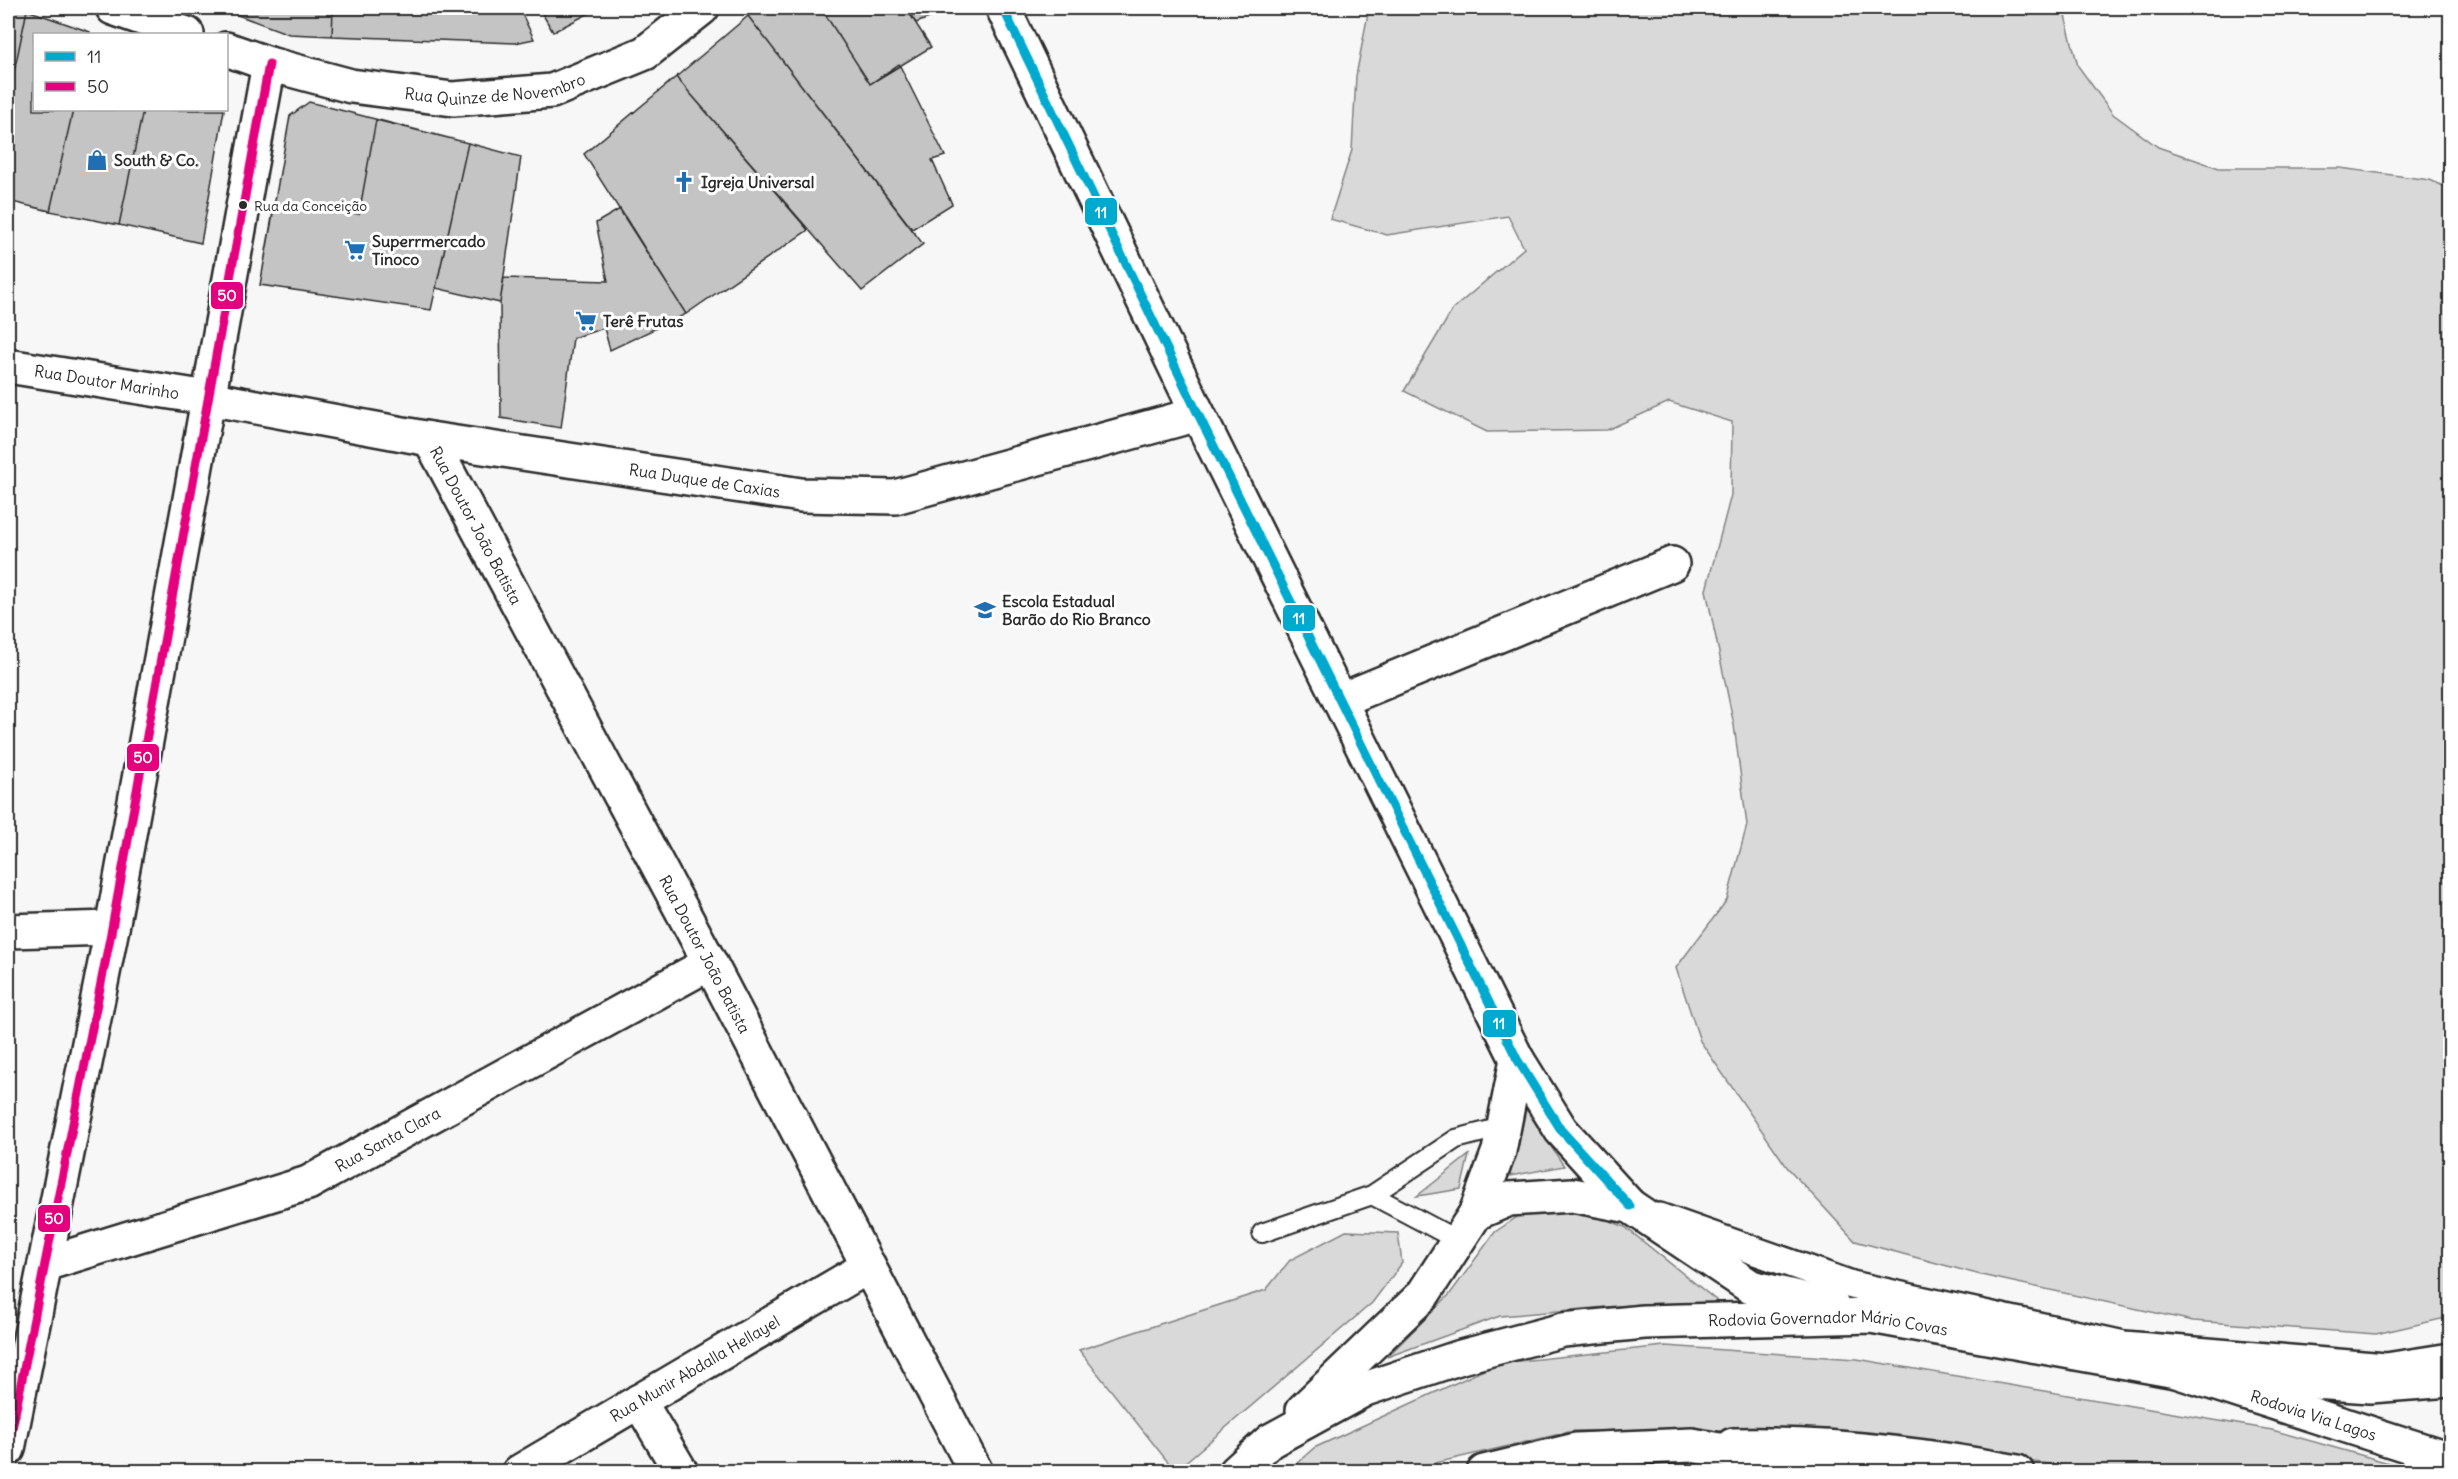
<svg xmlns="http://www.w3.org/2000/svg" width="2458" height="1479" font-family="Delius,sans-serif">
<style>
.green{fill:#d9d9d9;stroke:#828282;stroke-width:1.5}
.building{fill:#c4c4c4;stroke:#2b2b2b;stroke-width:1.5}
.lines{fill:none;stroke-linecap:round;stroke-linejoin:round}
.service-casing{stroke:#2b2b2b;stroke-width:22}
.pedestrian-casing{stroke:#2b2b2b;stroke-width:32}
.minor-casing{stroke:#2b2b2b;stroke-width:38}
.tertiary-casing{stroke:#2b2b2b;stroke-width:38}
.secondary-casing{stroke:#2b2b2b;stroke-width:38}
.trunk-casing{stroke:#2b2b2b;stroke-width:38}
.motorway-casing{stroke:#2b2b2b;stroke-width:38}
.service{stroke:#fff;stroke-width:18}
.pedestrian{stroke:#fff;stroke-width:27}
.minor{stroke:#fff;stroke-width:33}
.tertiary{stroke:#fff;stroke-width:33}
.secondary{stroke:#fff;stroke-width:33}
.trunk{stroke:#fff;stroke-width:33}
.motorway{stroke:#fff;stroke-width:33}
.bus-1-casing{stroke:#fff;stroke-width:14}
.bus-2-casing{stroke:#fff;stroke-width:14}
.bus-1{stroke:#00a9ce;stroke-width:9}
.bus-2{stroke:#e5007d;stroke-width:9}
.bus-dot{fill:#2b2b2b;stroke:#fff;stroke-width:2}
.labels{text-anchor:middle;stroke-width:6;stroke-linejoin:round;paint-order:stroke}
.bus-label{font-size:14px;fill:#2b2b2b;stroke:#fff;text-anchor:start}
.street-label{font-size:16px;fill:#2b2b2b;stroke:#fff}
.poi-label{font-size:16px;font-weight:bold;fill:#2b2b2b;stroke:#fff;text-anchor:start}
.line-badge{stroke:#fff;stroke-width:2}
.badge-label{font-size:16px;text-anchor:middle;font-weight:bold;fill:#fff}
</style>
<rect width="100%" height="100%" fill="#f7f7f7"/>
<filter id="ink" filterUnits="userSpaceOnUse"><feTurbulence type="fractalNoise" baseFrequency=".0167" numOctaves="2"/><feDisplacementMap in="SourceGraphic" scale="12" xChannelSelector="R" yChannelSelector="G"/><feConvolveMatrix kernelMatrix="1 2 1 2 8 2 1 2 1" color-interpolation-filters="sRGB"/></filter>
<g filter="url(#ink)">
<path class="green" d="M1369,8H2063L2078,66L2113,114L2158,147L2219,168H2340L2430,180L2450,189V1317L2376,1334L2193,1321L1981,1275L1855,1241L1787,1167L1700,1041L1676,968L1727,900L1747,825L1734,725L1706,590L1731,495L1732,422L1669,402L1607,430L1487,432L1404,391L1453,309L1524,248L1508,216L1387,235L1330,219L1352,150L1356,76Z
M1522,1103L1564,1166L1510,1176Z
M1469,1155L1461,1189L1417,1196Z
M1579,1208L1625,1227L1722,1305L1641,1304L1500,1316L1387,1357L1450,1294L1495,1232L1529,1209Z
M1346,1231L1398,1233L1402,1263L1372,1303L1175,1471L1079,1350L1266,1290L1290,1260Z
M1665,1346L1857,1359L2272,1430L2410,1469L2412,1471L2112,1472L1795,1431H1573L1401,1471L1287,1472L1314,1448L1499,1363Z"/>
<path class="building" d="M8,8L27,10L8,101Z
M216,8H237L235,14Z
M237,8H333L332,36L289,34L235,14Z
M333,8H519L534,39L515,43L332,36Z
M539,8H599L553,32Z
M758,8H821L870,84L899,64L945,156L932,160L952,204L912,229L748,16Z
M821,8H906L931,47L870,84Z
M906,8H954L916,23Z
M27,10L90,32L89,34H34V110H73L50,211L8,201V101Z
M748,16L923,244L862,291L676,77Z
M676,77L808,230L686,314L584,154Z
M309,102L468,143L431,310L260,285L290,116Z
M73,110H143L119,225L50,211Z
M143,110H224L201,243L119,225Z
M376,120L468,143L431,310L260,285L275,203L359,214Z
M468,143L521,157L500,303L436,288Z
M620,209L686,314L610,350L604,328L573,338L561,428L501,418L500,303L504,278L608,281L596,223Z"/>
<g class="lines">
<defs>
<path id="service" d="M1372,1195L1457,1240
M1262,1233L1372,1195L1456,1139L1502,1127"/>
<path id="pedestrian" d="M1659,1217L1852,1285L2124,1345L2386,1367L2450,1357"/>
<g id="minor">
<path id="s1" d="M430,439L710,963L976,1472"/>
<path d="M1341,700L1672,564"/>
<path id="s2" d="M45,1264L308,1183L710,963"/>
<path d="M639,1401L681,1472"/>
<path id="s3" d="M519,1472L869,1266"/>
</g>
<g id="tertiary">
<path id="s4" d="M8,366L208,398L430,439L801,495L895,497L1198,414"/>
</g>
<g id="secondary">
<path d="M113,8L187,34"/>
<path d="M1003,8L1198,414L1517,1059L1561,1130L1630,1206"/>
<path id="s5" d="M226,49L269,64L351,86L453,99L552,91L645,53L702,8"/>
<path d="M8,931L112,928"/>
<path d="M1476,1213L1499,1151L1517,1059"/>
<path d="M8,1449L112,928L269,64"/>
</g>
<path id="trunk" d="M2204,1374L2370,1386L2450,1380
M1733,1445C1828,1443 1923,1454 2017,1472"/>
<g id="motorway">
<path d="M1303,1410L1422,1296L1476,1213L1509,1199L1572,1195L1630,1206L1751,1287L1832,1306"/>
<path id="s6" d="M1236,1472L1270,1441L1365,1389L1461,1357L1563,1330L1644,1322L1871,1316L2176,1371L2450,1459"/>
<path d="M1484,1472L1576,1450L1692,1445L1837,1472"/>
</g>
</defs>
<use href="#service" class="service-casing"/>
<use href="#pedestrian" class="pedestrian-casing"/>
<use href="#minor" class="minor-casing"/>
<use href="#tertiary" class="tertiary-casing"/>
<use href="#secondary" class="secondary-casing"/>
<use href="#trunk" class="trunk-casing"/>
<use href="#motorway" class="motorway-casing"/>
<use href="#service" class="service"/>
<use href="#pedestrian" class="pedestrian"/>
<use href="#minor" class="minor"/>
<use href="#tertiary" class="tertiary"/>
<use href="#secondary" class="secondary"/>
<use href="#trunk" class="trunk"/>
<use href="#motorway" class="motorway"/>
<defs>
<path id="bus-1" d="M1003,8L1198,414L1517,1059L1561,1130L1630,1206"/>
<path id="bus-2" d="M8,1449L112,928L269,64"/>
</defs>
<use href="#bus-1" class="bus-1-casing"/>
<use href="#bus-2" class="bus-2-casing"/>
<use href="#bus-1" class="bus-1"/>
<use href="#bus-2" class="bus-2"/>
</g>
</g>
<defs>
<symbol id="shop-bare" viewBox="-9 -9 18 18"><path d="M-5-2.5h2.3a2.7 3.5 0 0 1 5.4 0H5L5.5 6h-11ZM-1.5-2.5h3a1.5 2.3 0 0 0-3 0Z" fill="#1f6fb2" stroke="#fff" stroke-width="2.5" paint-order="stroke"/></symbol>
<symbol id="church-bare" viewBox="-9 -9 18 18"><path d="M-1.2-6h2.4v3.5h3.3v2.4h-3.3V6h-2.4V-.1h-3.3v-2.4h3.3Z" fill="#1f6fb2" stroke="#fff" stroke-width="2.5" paint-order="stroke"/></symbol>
<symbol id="supermarket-bare" viewBox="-9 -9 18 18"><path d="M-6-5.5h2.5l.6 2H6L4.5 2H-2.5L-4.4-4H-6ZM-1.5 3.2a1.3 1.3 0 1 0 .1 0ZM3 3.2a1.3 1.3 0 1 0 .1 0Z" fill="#1f6fb2" stroke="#fff" stroke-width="2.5" paint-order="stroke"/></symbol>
<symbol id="school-bare" viewBox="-9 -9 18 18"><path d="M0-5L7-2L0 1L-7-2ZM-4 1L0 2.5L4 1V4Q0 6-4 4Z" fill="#1f6fb2" stroke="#fff" stroke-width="2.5" paint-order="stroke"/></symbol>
</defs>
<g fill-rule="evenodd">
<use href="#shop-bare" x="82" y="145" width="30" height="30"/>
<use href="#church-bare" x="669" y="167" width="30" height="30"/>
<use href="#supermarket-bare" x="340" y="235" width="30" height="30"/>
<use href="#supermarket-bare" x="571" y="306" width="30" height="30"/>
<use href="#school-bare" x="970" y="595" width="30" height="30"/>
</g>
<circle class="bus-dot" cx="243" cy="205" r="5"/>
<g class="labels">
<g class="bus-label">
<text x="254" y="211">Rua da Conceição</text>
</g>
<g class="street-label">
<text dy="6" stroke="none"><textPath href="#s5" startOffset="276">Rua Quinze de Novembro</textPath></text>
<text dy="6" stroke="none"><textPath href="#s4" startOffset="100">Rua Doutor Marinho</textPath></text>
<text dy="6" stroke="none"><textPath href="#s4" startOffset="706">Rua Duque de Caxias</textPath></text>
<text dy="6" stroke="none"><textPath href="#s1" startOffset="98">Rua Doutor João Batista</textPath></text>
<text dy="6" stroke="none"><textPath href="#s1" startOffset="584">Rua Doutor João Batista</textPath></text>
<text dy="6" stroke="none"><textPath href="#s2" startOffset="366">Rua Santa Clara</textPath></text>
<text dy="6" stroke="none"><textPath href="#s6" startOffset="627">Rodovia Governador Mário Covas</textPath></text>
<text dy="6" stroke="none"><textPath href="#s3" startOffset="204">Rua Munir Abdalla Hellayel</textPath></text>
<text dy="6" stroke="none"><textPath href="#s6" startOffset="1124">Rodovia Via Lagos</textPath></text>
</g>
<g class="poi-label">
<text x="114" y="166">South &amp; Co.</text>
<text x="701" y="188">Igreja Universal</text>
<text x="372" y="247">Superrmercado<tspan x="372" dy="18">Tinoco</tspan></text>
<text x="603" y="327">Terê Frutas</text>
<text x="1002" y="607">Escola Estadual<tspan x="1002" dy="18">Barão do Rio Branco</tspan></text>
</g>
</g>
<g class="line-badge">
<rect x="1084" y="197" width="34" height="29" rx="6" fill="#00a9ce"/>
<rect x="210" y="281" width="34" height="29" rx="6" fill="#e5007d"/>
<rect x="1282" y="604" width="34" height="28" rx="6" fill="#00a9ce"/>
<rect x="126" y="743" width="34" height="29" rx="6" fill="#e5007d"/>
<rect x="1482" y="1009" width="35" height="29" rx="6" fill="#00a9ce"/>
<rect x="37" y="1204" width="34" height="29" rx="6" fill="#e5007d"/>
</g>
<g class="badge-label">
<text x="1101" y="218">11</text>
<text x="227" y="301">50</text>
<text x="1299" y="624">11</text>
<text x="143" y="763">50</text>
<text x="1499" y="1029">11</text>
<text x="54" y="1224">50</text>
</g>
<rect width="2458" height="1479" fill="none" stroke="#fff" stroke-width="30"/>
<rect x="15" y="15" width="2428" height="1449" fill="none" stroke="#2b2b2b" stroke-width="2" filter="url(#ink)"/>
<rect x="33" y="33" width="195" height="78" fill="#ffffff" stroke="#aaaaaa" stroke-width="1.5"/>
<rect x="45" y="52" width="30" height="9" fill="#00a9ce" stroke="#aaaaaa" stroke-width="1.5"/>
<text x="87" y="63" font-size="18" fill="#2b2b2b">11</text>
<rect x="45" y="82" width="30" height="9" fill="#e5007d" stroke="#aaaaaa" stroke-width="1.5"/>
<text x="87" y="93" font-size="18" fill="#2b2b2b">50</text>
</svg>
